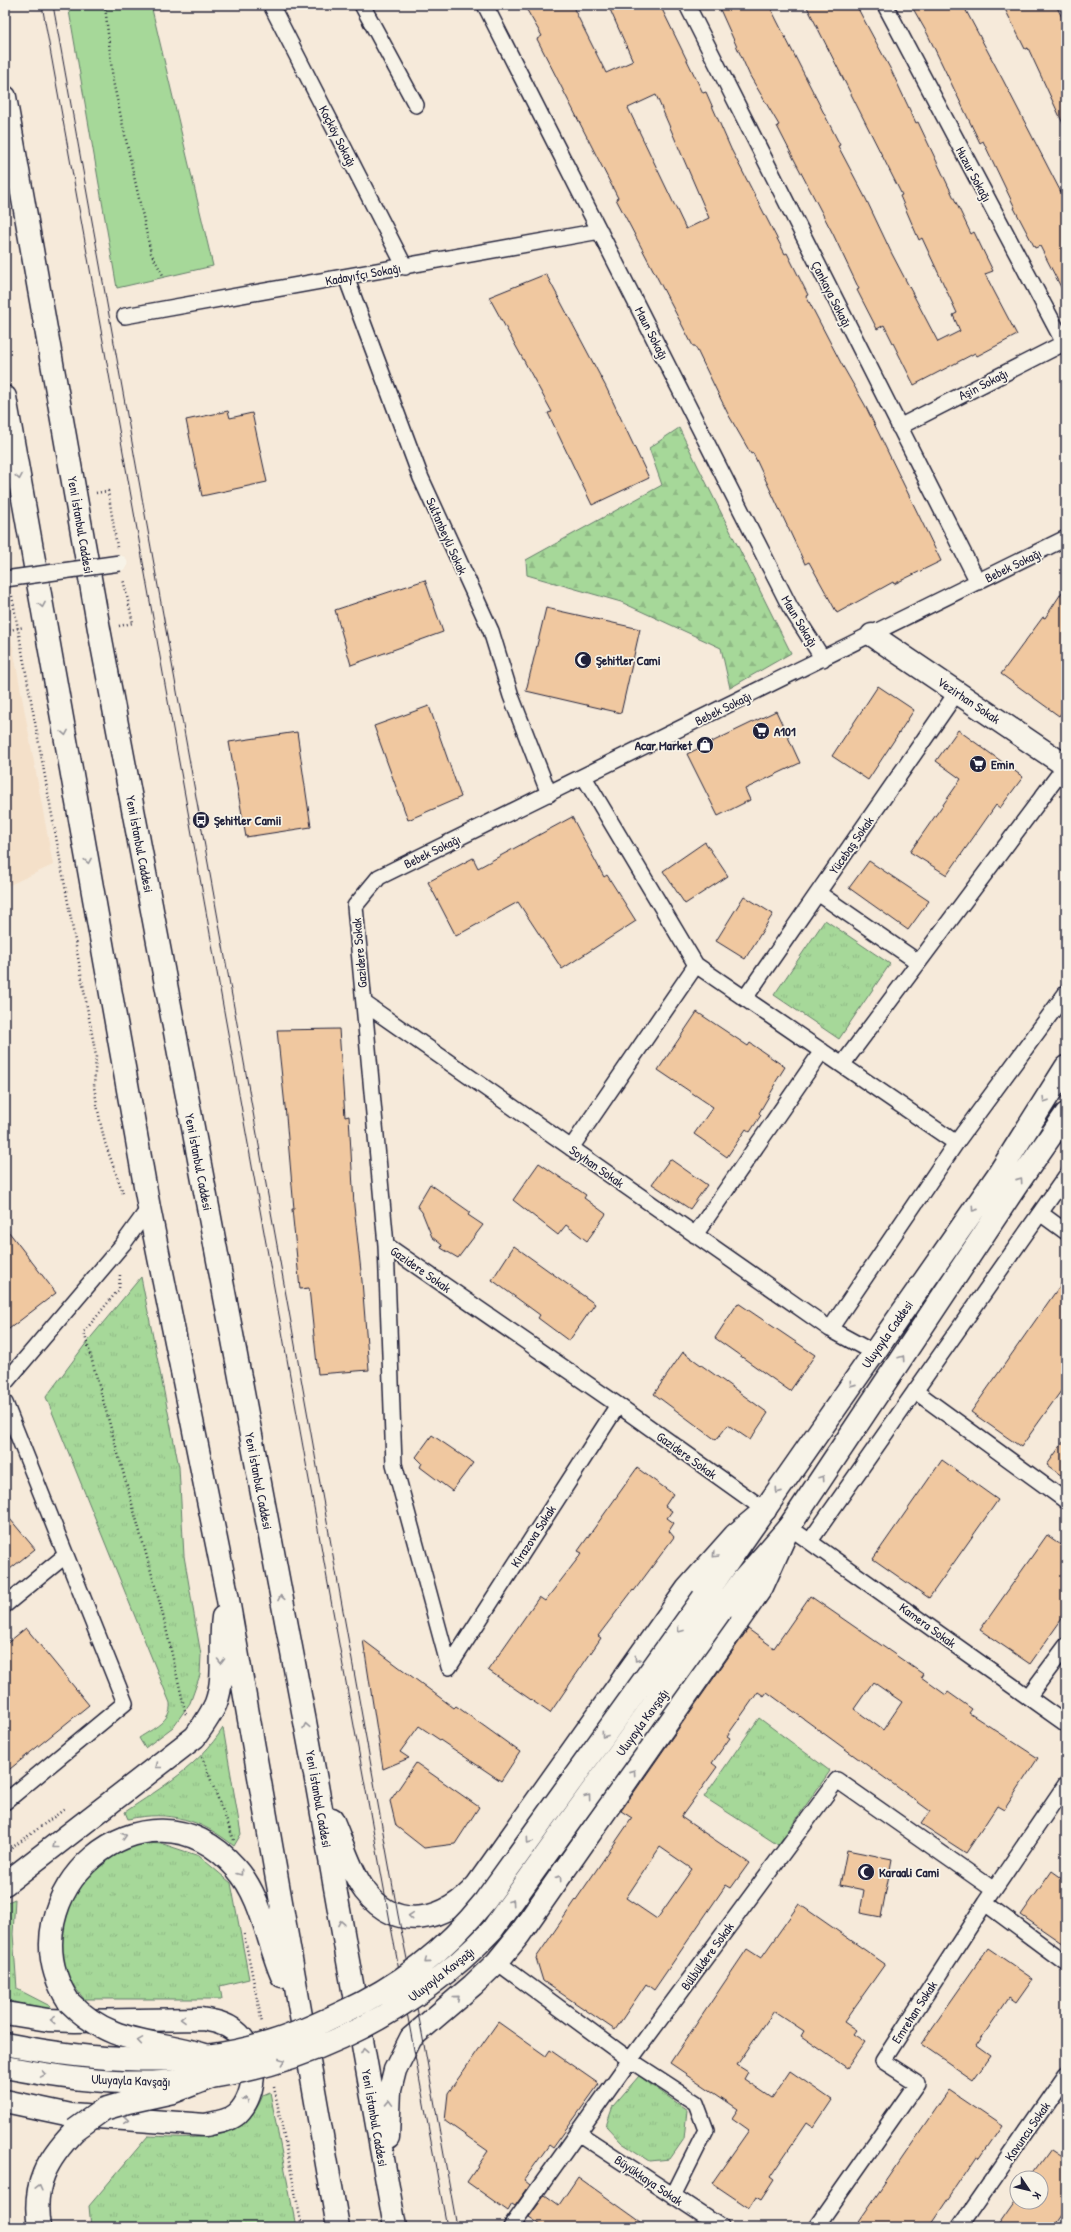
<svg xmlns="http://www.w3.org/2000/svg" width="1071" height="2232" font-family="'Patrick Hand',sans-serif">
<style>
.built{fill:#f4e0c9}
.grass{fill:url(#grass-tufts);stroke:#647d6a}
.forest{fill:url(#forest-firs);stroke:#647d6a}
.park{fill:#a6d899;stroke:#647d6a}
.building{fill:#f0c8a0;stroke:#22223b;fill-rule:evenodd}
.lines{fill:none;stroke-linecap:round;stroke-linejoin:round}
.street-casing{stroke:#22223b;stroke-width:18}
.secondary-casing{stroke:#22223b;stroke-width:25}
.highway-casing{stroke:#22223b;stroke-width:25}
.path{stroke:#22223b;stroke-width:2.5;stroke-dasharray:1 3;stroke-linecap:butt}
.street{stroke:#f7f3e8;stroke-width:15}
.secondary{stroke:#f7f3e8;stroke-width:22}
.highway{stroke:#f7f3e8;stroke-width:22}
.tram{stroke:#22223b;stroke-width:1}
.street-bridge-casing{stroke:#22223b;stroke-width:18;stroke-linecap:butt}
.secondary-bridge-casing{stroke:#22223b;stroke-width:25;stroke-linecap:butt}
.highway-bridge-casing{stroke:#22223b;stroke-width:25;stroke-linecap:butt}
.street-bridge{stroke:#f7f3e8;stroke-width:15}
.secondary-bridge{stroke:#f7f3e8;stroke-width:22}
.highway-bridge{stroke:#f7f3e8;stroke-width:22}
.oneway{stroke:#97959a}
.labels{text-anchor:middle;stroke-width:3.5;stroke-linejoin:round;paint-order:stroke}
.street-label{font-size:13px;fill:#22223b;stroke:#f7f3e8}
.poi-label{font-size:13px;font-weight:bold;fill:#22223b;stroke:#f7f3e8;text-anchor:start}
</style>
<defs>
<pattern id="grass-tufts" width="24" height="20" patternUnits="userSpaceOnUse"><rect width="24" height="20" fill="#a6d899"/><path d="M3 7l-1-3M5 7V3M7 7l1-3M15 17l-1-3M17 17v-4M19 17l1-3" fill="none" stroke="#8fb985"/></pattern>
<pattern id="forest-firs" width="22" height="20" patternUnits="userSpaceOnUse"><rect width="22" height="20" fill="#a6d899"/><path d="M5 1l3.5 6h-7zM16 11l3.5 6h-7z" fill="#8fb985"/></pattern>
</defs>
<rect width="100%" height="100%" fill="#f6eada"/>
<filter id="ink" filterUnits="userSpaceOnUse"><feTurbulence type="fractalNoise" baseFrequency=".025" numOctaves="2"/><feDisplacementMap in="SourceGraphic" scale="8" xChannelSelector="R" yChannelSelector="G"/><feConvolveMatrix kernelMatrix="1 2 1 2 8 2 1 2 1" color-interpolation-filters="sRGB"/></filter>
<g filter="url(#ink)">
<path class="built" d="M5,605L53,865L5,887Z"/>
<path class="grass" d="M825,920L890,964L839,1039L774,995Z
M141,1277L179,1467L184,1556L201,1655L200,1675L190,1703L173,1727L145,1748L139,1738C152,1729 172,1721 170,1703L46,1397L87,1342Z
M759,1718L830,1771L778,1845L704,1797Z
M223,1728L241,1834L234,1846C202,1820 170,1810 128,1819L125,1812C162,1787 199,1766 223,1728Z
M145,1843L163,1844L199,1856L231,1883L249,1979L220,1986L222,1999H84L69,1980L61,1960L58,1940L78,1879L128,1847Z
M15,1899L13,1934L17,1989L50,2006L54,2010L5,2000V1903Z
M639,2076L687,2110L684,2139L670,2159L650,2161L622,2143L606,2126L613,2106Z
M270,2092L296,2227H91L89,2206L148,2136C193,2137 243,2147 263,2095Z"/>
<path class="forest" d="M679,428L791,653L730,688L721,648L621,602L527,575L526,560L662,485L649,448Z"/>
<path class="park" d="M68,5H151L213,266L117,288Z"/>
<path class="building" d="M524,5H572L606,73L633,61L608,5H660L703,93L706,92L731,149L785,254L787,253L808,295L806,296L841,363L865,405L941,561L894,584L893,582L837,613L809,562L805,564L753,453L751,454L728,414L695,346H693L616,199L618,198L537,39L542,36ZM656,95L709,218L686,229L628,108Z
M718,5H769L840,145L838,146L866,199L892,254L938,342L960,331L953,315L957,313L922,238L919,240L900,196L902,195L806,5H856L891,70L916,123L918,122L971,234L974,232L993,271L985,274L1017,335L977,356L975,353L914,385L884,325L877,329L857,290L859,289L833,234L797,165L777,126L779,125L750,76Z
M911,5H963L1003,80L1066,202V297L1040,246L1035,248L1014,208H1015L983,141L980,143L927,33Z
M1003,5H1056L1066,26V130L1028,48L1025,49Z
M546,274L606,387L649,478L592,505L548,413L552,412L489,297Z
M228,411L230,418L252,413L267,482L202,496L186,420Z
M425,580L443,632L351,665L335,610Z
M1066,586V706L1059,716L1001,674L1043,617L1045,618Z
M546,608L640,629L621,713L526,691Z
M878,686L914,710L868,780L832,756Z
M429,706L461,797L408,820L374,726Z
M776,711L800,763L745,789L750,800L718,816L687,754Z
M958,730L1023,777L1000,808L996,805L947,875L910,852L961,779L936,761Z
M297,732L311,827L246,837L229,742Z
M572,817L604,877L607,875L636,921L562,969L518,902L456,936L428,882L473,858L478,868Z
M705,842L728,876L685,904L663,871Z
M869,861L929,901L908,930L849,888Z
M744,896L773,914L745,959L716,941Z
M697,1012L748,1046L750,1043L785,1067L775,1083L776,1084L759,1113L761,1115L750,1132L746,1129L727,1157L694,1134L713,1107L658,1070Z
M339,1029L345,1117L349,1116L354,1206L362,1281L369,1370L318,1374L309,1288L300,1289L292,1209H294L286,1116L277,1030Z
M670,1159L707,1185L690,1209L652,1184Z
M539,1163L586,1195L584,1198L606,1214L587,1241L566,1225L558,1235L513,1200Z
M430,1184L470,1212L468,1215L483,1225L458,1258L441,1248L442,1245L432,1237L422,1212L417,1206Z
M5,1227L56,1293L5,1332Z
M514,1246L595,1304L569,1341L538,1318L540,1315L492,1280Z
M1066,1277V1384L1021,1447L971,1412Z
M738,1303L815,1355L790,1391L715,1338Z
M683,1352L768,1413L750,1440L728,1425L716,1440L654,1394Z
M432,1435L473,1463L452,1491L420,1467L422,1463L416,1457Z
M1066,1438V1479L1047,1465Z
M942,1460L998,1500L929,1598L873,1559Z
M637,1468L673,1494L665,1506L672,1511L667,1518L674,1523L669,1531L674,1537L634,1591L633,1590L598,1636L601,1638L550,1713L488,1670L539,1597L545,1601L582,1553L578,1551Z
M5,1513L35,1549L5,1573Z
M1047,1535L1066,1548V1613L1030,1664L980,1630Z
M810,1596L923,1674L921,1677L946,1695L948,1692L972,1709L969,1713L1038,1758L1004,1810L997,1806L966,1853L921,1824L930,1811L767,1692L764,1696L758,1692L727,1736L730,1738L712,1763L717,1767L681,1817L749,1863L731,1888L726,1885L654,1990L646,1984L615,2030L543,1981L536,1958L632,1818L621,1811L748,1629L774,1648ZM873,1682L902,1702L883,1730L854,1709ZM660,1847L692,1869L657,1919L626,1898Z
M26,1628L89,1705L5,1773V1645Z
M363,1640L454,1708L456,1706L520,1752L501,1781L419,1726L400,1752L409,1758L383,1769Z
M416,1763L479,1807L455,1844L424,1848L396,1826L390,1801Z
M847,1850L892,1859L881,1917L860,1913L864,1890L840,1885Z
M1052,1871L1066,1881V1946L1021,1915Z
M799,1904L885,1964L844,2022L856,2030L853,2034L865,2042L847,2068L801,2036L804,2031L774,2011L737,2065L748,2072L744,2079L772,2098L790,2071L832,2100L814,2127L807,2122L770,2177L774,2180L761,2200L756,2197L749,2208L712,2183L749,2130L732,2118L738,2109L670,2063L747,1949L761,1958Z
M988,1948L1033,1979L1016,2003L1009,1998L976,2046L990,2056L973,2080L921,2044Z
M498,2022L546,2056L550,2050L599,2084L553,2148L549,2145L524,2180L530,2185L515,2206L512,2204L508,2211L467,2182L488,2151L445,2121L448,2093Z
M949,2090L1002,2126L980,2158L977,2156L929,2227H855Z
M1051,2149L1066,2159V2207L1052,2227H996L1017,2197V2202H1041V2178H1030Z
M578,2177L648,2227H544L529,2217L545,2195L559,2205Z"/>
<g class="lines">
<defs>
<path id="street" d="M271,5L405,267
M362,5L416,105
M485,5L790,607L823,659
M687,5L978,582
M885,5L1064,343
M346,277L421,478L491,631L511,696L549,794
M125,316L600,231
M899,427L1066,342
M584,777L696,965L956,1143
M818,893L918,962
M745,998L957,692
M364,1003L830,1329
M842,1065L1066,765
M571,1148L696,965
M1040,1213L1066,1232
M695,1235L822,1051
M386,1245L394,1464L449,1667
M874,1353L830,1329L956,1143L1066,993
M5,1383L123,1244L149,1208
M915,1391L1066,1501
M5,1403L125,1703L5,1802
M765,1510L618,1405L386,1245L355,906L379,877L1066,538
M789,1527L1066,1724
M810,1541L1066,1176
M5,1605L66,1555
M449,1667L618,1405
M1028,1697L1066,1646
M985,1903L1066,1963
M497,1962L630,2060L696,2103L706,2130L673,2196
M578,2133L721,2227
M511,2227L630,2060L837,1780L994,1890
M816,2227L917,2083L883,2061L985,1903L1066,1784
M960,2227L1066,2074"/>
<path id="secondary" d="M872,635L1066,766
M703,1598L998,1175L1066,1067
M722,1609L742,1581L789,1527L1016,1186L1066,1114"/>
<path id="highway" d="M5,97L99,629L316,1780L395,2227
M5,397L149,1208L227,1594L338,2227
M332,1819C342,1842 350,1870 365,1891C398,1934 446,1920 477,1885L687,1589L735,1535L765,1510
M5,1884L195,1737C203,1726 211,1715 216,1703C226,1676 219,1645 223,1617
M69,2002C0,1897 146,1765 236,1868C262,1897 267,1941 282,1976
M5,2013L48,2020L75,2021L201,2019C214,2021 225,2023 235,2031C259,2049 258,2095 237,2114C229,2121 215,2123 205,2125L71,2115L5,2101
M388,2137L390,2090L395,2070L411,2038L473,1985L497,1962L519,1935L762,1587L789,1527
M39,2227C32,2185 47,2159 75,2130"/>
</defs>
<use href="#street" class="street-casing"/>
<use href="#secondary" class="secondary-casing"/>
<use href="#highway" class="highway-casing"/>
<path class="path" d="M105,5L113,81L151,253L164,277
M96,493L108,491L117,547
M12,596L96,1056L94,1087L100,1121L105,1143L123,1193
M119,626L133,623L123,579
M5,631L24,627
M120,1275L119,1289L84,1332L162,1611L186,1715
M202,1757L234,1840
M5,1853L66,1808
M244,1934L262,2023
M274,2087L302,2227"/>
<use href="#street" class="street"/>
<use href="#secondary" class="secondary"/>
<use href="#highway" class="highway"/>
<path class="tram" d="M42,5C177,746 308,1487 447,2227
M53,5L398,1915L421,2028L457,2227"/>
<defs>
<path id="street-bridge" d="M5,579L120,563"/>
<path id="secondary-bridge" d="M5,2044C92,2061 185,2069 271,2042C295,2035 318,2024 341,2013C399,1986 445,1951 485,1901L703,1598
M5,2067C56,2077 110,2085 162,2082C286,2076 407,2020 492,1930L722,1609"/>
<path id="highway-bridge" d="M69,2002C113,2046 150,2038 205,2055
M75,2130L104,2109L128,2102L173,2092L209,2078"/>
</defs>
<use href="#street-bridge" class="street-bridge-casing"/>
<use href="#secondary-bridge" class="secondary-bridge-casing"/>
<use href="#highway-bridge" class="highway-bridge-casing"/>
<use href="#street-bridge" class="street-bridge"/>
<use href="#secondary-bridge" class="secondary-bridge"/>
<use href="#highway-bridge" class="highway-bridge"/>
</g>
<defs><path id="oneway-chevron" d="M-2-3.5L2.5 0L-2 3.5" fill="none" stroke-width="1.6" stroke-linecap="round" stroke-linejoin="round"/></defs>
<g class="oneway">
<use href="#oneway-chevron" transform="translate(19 477) rotate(80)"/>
<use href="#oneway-chevron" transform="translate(42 605) rotate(80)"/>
<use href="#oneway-chevron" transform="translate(65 733) rotate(80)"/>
<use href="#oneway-chevron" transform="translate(88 861) rotate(80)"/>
<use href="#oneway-chevron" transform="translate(1045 1100) rotate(122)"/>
<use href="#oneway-chevron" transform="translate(1020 1180) rotate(-55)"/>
<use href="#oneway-chevron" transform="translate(974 1209) rotate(125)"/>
<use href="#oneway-chevron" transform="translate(902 1358) rotate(-56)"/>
<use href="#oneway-chevron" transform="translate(852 1384) rotate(125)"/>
<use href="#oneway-chevron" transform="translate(822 1478) rotate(-56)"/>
<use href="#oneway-chevron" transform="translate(778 1491) rotate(125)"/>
<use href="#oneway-chevron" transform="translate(715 1555) rotate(133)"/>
<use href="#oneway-chevron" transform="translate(281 1598) rotate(-101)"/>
<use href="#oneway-chevron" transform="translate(680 1630) rotate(126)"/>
<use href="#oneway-chevron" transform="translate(637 1659) rotate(125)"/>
<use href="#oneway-chevron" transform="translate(221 1661) rotate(90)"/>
<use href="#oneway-chevron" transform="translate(306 1726) rotate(-101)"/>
<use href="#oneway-chevron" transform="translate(604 1735) rotate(126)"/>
<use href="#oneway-chevron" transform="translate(158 1766) rotate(142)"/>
<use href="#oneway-chevron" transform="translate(633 1772) rotate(-55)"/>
<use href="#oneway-chevron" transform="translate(588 1797) rotate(-54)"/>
<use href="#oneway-chevron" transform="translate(124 1836) rotate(-16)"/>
<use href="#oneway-chevron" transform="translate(529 1841) rotate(126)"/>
<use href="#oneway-chevron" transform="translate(55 1846) rotate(142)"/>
<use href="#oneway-chevron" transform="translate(240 1873) rotate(53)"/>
<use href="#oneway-chevron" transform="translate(559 1878) rotate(-55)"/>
<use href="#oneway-chevron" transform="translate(512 1902) rotate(-54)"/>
<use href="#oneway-chevron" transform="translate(411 1916) rotate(-175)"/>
<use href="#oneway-chevron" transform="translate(341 1923) rotate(-100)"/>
<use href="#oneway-chevron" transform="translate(427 1961) rotate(139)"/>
<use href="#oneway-chevron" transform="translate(457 1998) rotate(-40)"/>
<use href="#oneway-chevron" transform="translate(183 2019) rotate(179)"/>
<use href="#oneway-chevron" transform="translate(53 2020) rotate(-177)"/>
<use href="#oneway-chevron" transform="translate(140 2041) rotate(-171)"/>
<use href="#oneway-chevron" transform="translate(364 2051) rotate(-100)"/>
<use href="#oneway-chevron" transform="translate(282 2061) rotate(-20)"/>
<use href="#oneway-chevron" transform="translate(43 2074) rotate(9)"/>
<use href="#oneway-chevron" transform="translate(246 2100) rotate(-64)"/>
<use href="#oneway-chevron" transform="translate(389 2103) rotate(-88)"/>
<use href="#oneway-chevron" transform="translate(126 2120) rotate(5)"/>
<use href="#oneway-chevron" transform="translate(39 2188) rotate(-76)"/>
</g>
</g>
<defs>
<symbol id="mosque-disc" viewBox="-11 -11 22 22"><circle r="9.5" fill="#22223b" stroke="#f7f3e8"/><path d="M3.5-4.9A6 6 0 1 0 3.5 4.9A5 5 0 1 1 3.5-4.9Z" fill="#fff"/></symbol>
<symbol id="supermarket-disc" viewBox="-11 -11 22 22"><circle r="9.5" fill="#22223b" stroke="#f7f3e8"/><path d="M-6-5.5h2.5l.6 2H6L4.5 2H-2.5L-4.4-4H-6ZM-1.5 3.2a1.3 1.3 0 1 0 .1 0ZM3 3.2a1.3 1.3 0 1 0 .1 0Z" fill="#fff"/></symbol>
<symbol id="shop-disc" viewBox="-11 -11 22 22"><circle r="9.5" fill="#22223b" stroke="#f7f3e8"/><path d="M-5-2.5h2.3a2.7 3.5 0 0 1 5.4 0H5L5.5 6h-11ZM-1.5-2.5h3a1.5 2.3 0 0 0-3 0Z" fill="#fff"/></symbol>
<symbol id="bus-disc" viewBox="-11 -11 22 22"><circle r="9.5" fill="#22223b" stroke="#f7f3e8"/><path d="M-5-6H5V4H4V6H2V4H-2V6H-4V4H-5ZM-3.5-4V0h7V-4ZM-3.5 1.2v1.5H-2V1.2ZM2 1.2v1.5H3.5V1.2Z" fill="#fff"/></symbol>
</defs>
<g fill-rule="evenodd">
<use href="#mosque-disc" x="573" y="650" width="20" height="20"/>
<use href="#supermarket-disc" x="751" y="721" width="20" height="20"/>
<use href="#shop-disc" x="695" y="735" width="20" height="20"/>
<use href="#supermarket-disc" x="968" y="754" width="20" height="20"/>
<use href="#bus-disc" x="191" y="810" width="20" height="20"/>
<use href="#mosque-disc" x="856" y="1862" width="20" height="20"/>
</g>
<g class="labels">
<g class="street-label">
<text transform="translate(338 136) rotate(63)" y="5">Koçköy Sokağı</text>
<text transform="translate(974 174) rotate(62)" y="5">Huzur Sokağı</text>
<text transform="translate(363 274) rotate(-10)" y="5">Kadayıfçı Sokağı</text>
<text transform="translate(832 294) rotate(63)" y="5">Çankaya Sokağı</text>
<text transform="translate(652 333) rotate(63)" y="5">Maun Sokağı</text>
<text transform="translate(983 384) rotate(-27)" y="5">Aşin Sokağı</text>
<text transform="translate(81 525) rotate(80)" y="5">Yeni İstanbul Caddesi</text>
<text transform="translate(447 536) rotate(66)" y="5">Sultanbeyli Sokak</text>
<text transform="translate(1013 565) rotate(-26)" y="5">Bebek Sokağı</text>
<text transform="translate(800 621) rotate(59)" y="5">Maun Sokağı</text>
<text transform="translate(969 700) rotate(34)" y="5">Vezirhan Sokak</text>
<text transform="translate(723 708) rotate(-26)" y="5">Bebek Sokağı</text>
<text transform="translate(140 844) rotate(79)" y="5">Yeni İstanbul Caddesi</text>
<text transform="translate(851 845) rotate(-55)" y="5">Yücebaş Sokak</text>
<text transform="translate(432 851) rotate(-26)" y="5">Bebek Sokağı</text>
<text transform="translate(359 953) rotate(-95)" y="5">Gazidere Sokak</text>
<text transform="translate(199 1162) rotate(79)" y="5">Yeni İstanbul Caddesi</text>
<text transform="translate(597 1166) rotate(35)" y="5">Soyhan Sokak</text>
<text transform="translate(421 1269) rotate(35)" y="5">Gazidere Sokak</text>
<text transform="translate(887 1334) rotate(-55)" y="5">Uluyayla Caddesi</text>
<text transform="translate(687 1455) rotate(36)" y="5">Gazidere Sokak</text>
<text transform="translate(259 1481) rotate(79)" y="5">Yeni İstanbul Caddesi</text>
<text transform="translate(533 1536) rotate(-57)" y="5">Kirazova Sokak</text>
<text transform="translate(928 1625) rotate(36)" y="5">Kamera Sokak</text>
<text transform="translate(642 1722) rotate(-54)" y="5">Uluyayla Kavşağı</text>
<text transform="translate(319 1799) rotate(80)" y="5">Yeni İstanbul Caddesi</text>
<text transform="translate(707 1956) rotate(-54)" y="5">Bülbüldere Sokak</text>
<text transform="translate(441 1974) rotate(-38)" y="5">Uluyayla Kavşağı</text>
<text transform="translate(914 2012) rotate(-57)" y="5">Emrehan Sokak</text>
<text transform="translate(131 2080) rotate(2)" y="5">Uluyayla Kavşağı</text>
<text transform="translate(375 2118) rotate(80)" y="5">Yeni İstanbul Caddesi</text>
<text transform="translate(1027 2131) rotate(-55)" y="5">Kavuncu Sokak</text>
<text transform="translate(649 2180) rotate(34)" y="5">Büyükkaya Sokak</text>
</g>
<g class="poi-label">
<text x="596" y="665">Şehitler Cami</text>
<text x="774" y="736">A101</text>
<text x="692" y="750" text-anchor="end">Acar Market</text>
<text x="991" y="769">Emin</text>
<text x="214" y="825">Şehitler Camii</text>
<text x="879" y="1877">Karaali Cami</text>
</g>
</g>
<rect width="1071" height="2232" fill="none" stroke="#f7f3e8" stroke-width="20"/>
<rect x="10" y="10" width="1051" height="2212" fill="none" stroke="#22223b" stroke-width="1.5" filter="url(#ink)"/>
<g transform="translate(1029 2190) rotate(125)"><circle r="19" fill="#f7f3e8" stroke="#a29fa3"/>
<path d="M0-3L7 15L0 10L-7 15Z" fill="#22223b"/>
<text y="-6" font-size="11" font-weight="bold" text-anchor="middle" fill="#22223b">K</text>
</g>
</svg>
